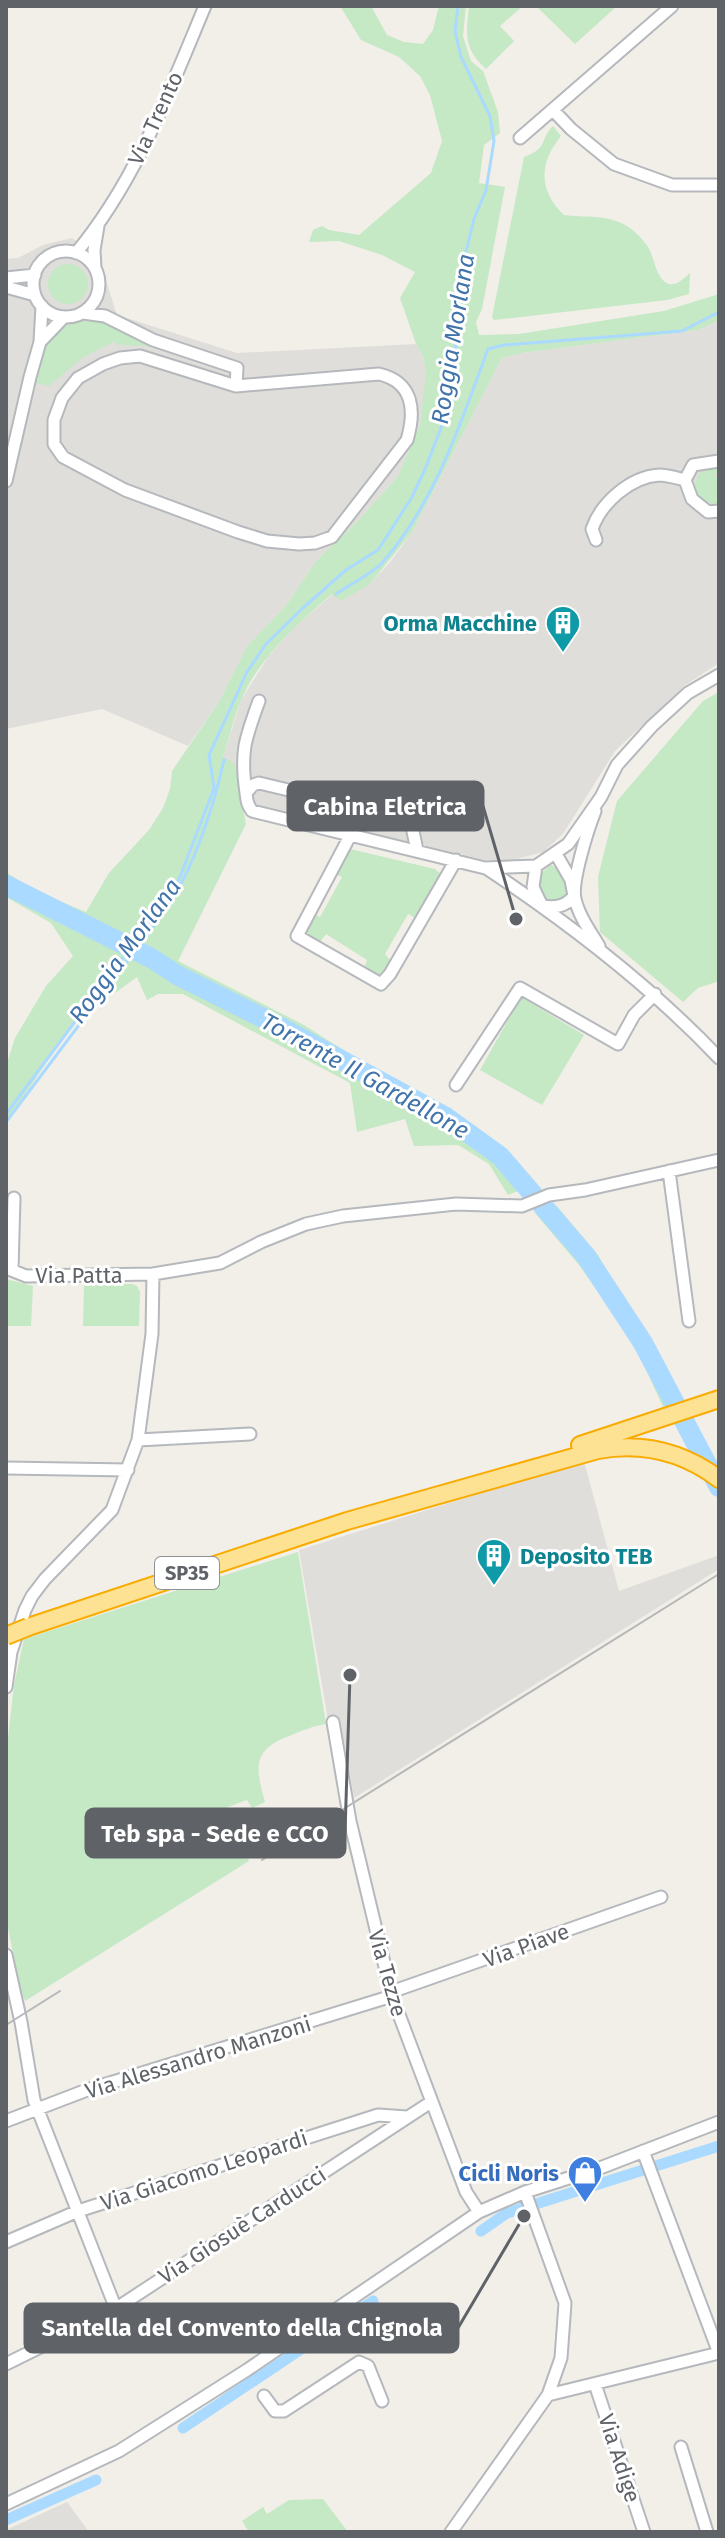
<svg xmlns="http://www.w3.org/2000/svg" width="725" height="2538" font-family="'Fira Sans',sans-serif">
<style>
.industrial{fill:#e0deda}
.green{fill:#c5e8c5}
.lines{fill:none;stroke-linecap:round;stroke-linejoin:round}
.stream{stroke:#aadaff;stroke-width:3}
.canal{stroke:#aadaff;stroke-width:11}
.river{stroke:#aadaff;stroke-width:20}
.minor-casing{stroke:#b5b8bc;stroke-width:15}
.highway-casing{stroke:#f9ab00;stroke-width:20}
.minor{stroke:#fff;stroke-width:11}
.highway{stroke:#fde293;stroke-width:16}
.tram{stroke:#b6b7b8;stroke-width:2}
.highway-bridge-casing{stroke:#f9ab00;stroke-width:20;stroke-linecap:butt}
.highway-bridge{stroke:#fde293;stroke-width:16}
.labels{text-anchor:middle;stroke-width:6;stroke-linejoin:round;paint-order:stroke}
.shield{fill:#fff;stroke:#8f9295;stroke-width:2}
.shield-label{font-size:20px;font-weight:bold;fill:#5f6368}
.street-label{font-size:22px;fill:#5f6368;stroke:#fff}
.culture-label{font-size:22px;font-weight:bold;fill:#0d838f;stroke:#fff;text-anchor:end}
.shop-label{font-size:22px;font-weight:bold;fill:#366cbe;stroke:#fff;text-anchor:end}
.water-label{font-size:24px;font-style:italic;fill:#4174aa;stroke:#fff}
.leader{fill:none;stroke:#5f6368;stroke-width:3}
.callout-dot{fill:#5f6368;stroke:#fff;stroke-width:3}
.callout{fill:#5f6368;stroke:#5f6368;stroke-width:3}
.callout-label{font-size:24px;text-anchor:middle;font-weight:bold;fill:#fff}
</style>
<rect width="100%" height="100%" fill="#f1efe8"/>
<path class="industrial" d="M72,238L99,259L117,315L237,353L416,344L423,356L426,373V390L420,425L398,476L356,523L316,561L286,606L247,646L219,702L188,746L102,709L6,729V259L18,258L43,245Z
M719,320V663L684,686L615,751L563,834L543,852L513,860H485L241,803L223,757L241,700L268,657L293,629L333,594L370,584L391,561L412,532L502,358L522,353L698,330Z
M584,1461L619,1591L719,1555V1569L354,1798L340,1719L328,1720L299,1550Z
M67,2502L89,2532H6V2530Z"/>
<path class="green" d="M340,6H371L387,35L404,42L423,44L433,30L439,6H466L463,36L471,61L483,71L498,112L500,133L484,145L479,183L505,187L482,309L476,322L479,335L519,334L664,311L719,294V320L698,330L522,353L502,358L412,532L370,584L341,601L332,594C298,624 257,659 240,703C233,720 229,739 223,757L234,763L246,824L178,961L304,1025L491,1144L533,1185L508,1195L489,1164L458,1145L414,1146L405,1119L357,1132L350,1083L183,994H158L147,1000L137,977L104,1001L78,1015L6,1123V1066L15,1038L46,986L73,956L51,923L6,897V872L33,890L86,912L109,873L149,830L163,808L170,789L172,771L219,702L247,646L286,606L316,561L356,523L398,476L420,425L426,373L423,356L416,344L400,298L415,272L382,255L339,241L309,242L313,230L322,226L329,230L359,235L431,173L442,141L430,95L420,76L399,57L361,40Z
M469,6H523L500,26L514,41L486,69C463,49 466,33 469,6Z
M536,6H617L575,44Z
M553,126L561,136C539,163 538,190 564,215C586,218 605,214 625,225C634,230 642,238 648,247C654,256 656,280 669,284C677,286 684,278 690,273L689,294L667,300L494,320L492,317L524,157C549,148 539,140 553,126Z
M48 284a20 20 0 1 1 40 0a20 20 0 1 1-40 0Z
M88,314L152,346L117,345L115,341L82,358L49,386L32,382C44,344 49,327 88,314Z
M719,468L714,477H719V504C698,505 689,488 701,471Z
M719,692V981L698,988L683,1002L600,932L598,877L617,801L703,701Z
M350,849L435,869L441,874L415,918L408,914L385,954L390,960C387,967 384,972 377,975L364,968L367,960L326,934L320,942L303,932L313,913L320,917L342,877L336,874Z
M551,865L561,870L570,895L562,901L544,900L539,888V875Z
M521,997L584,1035L542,1105L480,1070Z
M556,1205L598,1255L681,1401L663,1407L632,1339L579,1265L535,1213Z
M6,1279L33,1286L31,1326H6Z
M132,1284L137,1286L140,1292L139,1326H83L84,1285Z
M298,1552L326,1724C313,1726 301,1731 289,1736C251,1750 256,1769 265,1802L252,1808L247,1800L206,1815L217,1844L256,1828L254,1820L262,1812L271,1811L284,1833L246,1854L249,1861L25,2001L20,1989L6,1917V1756L14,1685L24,1639Z
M323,2499L348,2532H249L242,2521L263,2507L267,2514L289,2500Z"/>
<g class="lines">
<path class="stream" d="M336,594C350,584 370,575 382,563C435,503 461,422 488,349L504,345L682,331L719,312
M6,1114L169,896L180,877L214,788L209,755L247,672L266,644L304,607L346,570L378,550L412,497L426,467L446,415L453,375L456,340L454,313L459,280L474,219L486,190L494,141L490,116L461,57L455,31L458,6
M6,1122L171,903C196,859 213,809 224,760"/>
<path class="canal" d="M481,2231L507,2213L719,2146
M183,2428L373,2301
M6,2520L96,2480"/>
<path class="river" d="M6,885L151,958L177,975L275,1024L446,1117L500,1156L586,1256L643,1343L719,1487"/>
<defs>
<path id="minor" d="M553,110L571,129L614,164L672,185H719
M520,138L672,6
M33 284a33 33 0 1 1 66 0a33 33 0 1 1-66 0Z
M76,253C136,181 169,92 205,6
M95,268L94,250L98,226
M6,278L35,275
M6,287L35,295
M83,313L105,316L153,340L237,368L236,386
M40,342L64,317
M140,356L236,386L379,374C413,382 416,410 407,440L332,537L315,543L299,544L267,541L238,532L125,490L63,457L54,444V420L62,398L78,378L103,364L120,358Z
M719,461L693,465L685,480L692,499L708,512L719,511
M6,481L30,377L40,342L42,306
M596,540L592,529C601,503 630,477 659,475C667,475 677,478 685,480
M259,701C245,739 240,752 246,793C247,801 247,804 252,811L485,868L536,866L568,844L601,797L617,765L652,726L688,693L719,675
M246,793L253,785L259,783L402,817L412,827L417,850
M595,811C588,829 571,882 575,899C579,916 590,931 599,946
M351,834L297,936L381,984L390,974L456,860
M536,866L533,887L542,906C555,908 565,907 574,896L571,880L556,854
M486,868C570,924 650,985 719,1058
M456,1085L520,988L618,1044L634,1015L655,994
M669,1171L689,1321
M6,1268L26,1276L153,1274L220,1263L261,1242L306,1224L343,1216L456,1204L522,1206L549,1195L585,1190L719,1160
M12,1270L14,1198
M138,1440L250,1434
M6,1468L128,1470
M6,1687L11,1652L25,1610L32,1596L45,1579L112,1510L138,1440L152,1334L153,1274
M333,1722L350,1821L392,1996L466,2192L479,2212
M6,1955L21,2022L34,2100L116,2309
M391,1992L661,1897
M6,2121L87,2090L392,1996
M643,2151L719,2353
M6,2242L78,2211L378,2115L407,2117
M6,2364L109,2313L431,2102
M595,2384L644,2532
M548,2395L719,2353
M264,2396L275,2411H284L359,2362L368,2366L382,2401
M681,2447L707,2532
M6,2504L119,2451L247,2370L479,2212L525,2192L600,2168L719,2122
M451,2532L548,2395L561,2358L565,2303L525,2192"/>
<path id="highway" d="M580,1445L719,1399
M28,1627L347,1521L598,1450C643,1442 683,1452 719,1479"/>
</defs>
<use href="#minor" class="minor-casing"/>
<use href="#highway" class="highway-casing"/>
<use href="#minor" class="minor"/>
<use href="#highway" class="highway"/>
<path class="tram" d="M262,1860L719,1574
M6,2025L60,1991"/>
<defs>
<path id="highway-bridge" d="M6,1636L28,1627"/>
</defs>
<use href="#highway-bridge" class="highway-bridge-casing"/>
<use href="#highway-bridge" class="highway-bridge"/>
</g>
<defs>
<symbol id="building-pin" viewBox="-11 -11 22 30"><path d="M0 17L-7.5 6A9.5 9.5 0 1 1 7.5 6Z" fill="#0f9aa8" stroke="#fff"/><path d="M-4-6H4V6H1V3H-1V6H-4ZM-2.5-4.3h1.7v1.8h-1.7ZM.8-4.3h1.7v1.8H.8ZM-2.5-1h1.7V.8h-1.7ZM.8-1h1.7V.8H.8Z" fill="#fff"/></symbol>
<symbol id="shop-pin" viewBox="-11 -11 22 30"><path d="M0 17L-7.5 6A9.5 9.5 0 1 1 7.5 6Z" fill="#3f7fe0" stroke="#fff"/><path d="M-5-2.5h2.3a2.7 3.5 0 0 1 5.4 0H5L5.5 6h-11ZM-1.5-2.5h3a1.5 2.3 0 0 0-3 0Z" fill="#fff"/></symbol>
</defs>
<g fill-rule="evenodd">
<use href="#building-pin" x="543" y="603" width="40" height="54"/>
<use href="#building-pin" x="474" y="1536" width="40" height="54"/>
<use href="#shop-pin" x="565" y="2153" width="40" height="54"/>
</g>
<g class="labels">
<rect class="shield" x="155" y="1557" width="64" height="32" rx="6"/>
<g class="shield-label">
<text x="187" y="1580">SP35</text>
</g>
<g class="street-label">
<text transform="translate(155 118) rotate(-65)" y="8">Via Trento</text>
<text x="79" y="1283">Via Patta</text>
<text transform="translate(526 1945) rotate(-20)" y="8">Via Piave</text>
<text transform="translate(388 1973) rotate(74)" y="8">Via Tezze</text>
<text transform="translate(198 2057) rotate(-17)" y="8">Via Alessandro Manzoni</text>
<text transform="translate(204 2170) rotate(-18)" y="8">Via Giacomo Leopardi</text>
<text transform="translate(242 2225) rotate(-33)" y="8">Via Giosuè Carducci</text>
<text transform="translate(620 2458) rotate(72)" y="8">Via Adige</text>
</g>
<g class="culture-label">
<text x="537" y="631">Orma Macchine</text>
<text x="520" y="1564" text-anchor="start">Deposito TEB</text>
</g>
<g class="shop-label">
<text x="559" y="2181">Cicli Noris</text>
</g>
<g class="water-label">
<text transform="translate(453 339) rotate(-81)" y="8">Roggia Morlana</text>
<text transform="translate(125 951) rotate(-54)" y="8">Roggia Morlana</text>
<text transform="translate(365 1076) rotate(29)" y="8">Torrente Il Gardellone</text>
</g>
</g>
<path class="leader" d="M516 919L483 806M350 1675L345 1833M524 2216L458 2328"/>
<g class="callout-dot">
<circle cx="516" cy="919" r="8"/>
<circle cx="350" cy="1675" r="8"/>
<circle cx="524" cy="2216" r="8"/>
</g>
<g class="callout">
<rect x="288" y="782" width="195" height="48" rx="8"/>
<rect x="86" y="1809" width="259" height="48" rx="8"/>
<rect x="25" y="2304" width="433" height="48" rx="8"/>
</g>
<g class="callout-label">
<text x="385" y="815">Cabina Eletrica</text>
<text x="215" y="1842">Teb spa - Sede e CCO</text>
<text x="242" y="2336">Santella del Convento della Chignola</text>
</g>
<rect width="725" height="2538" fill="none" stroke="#5f6368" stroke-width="16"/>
</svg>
